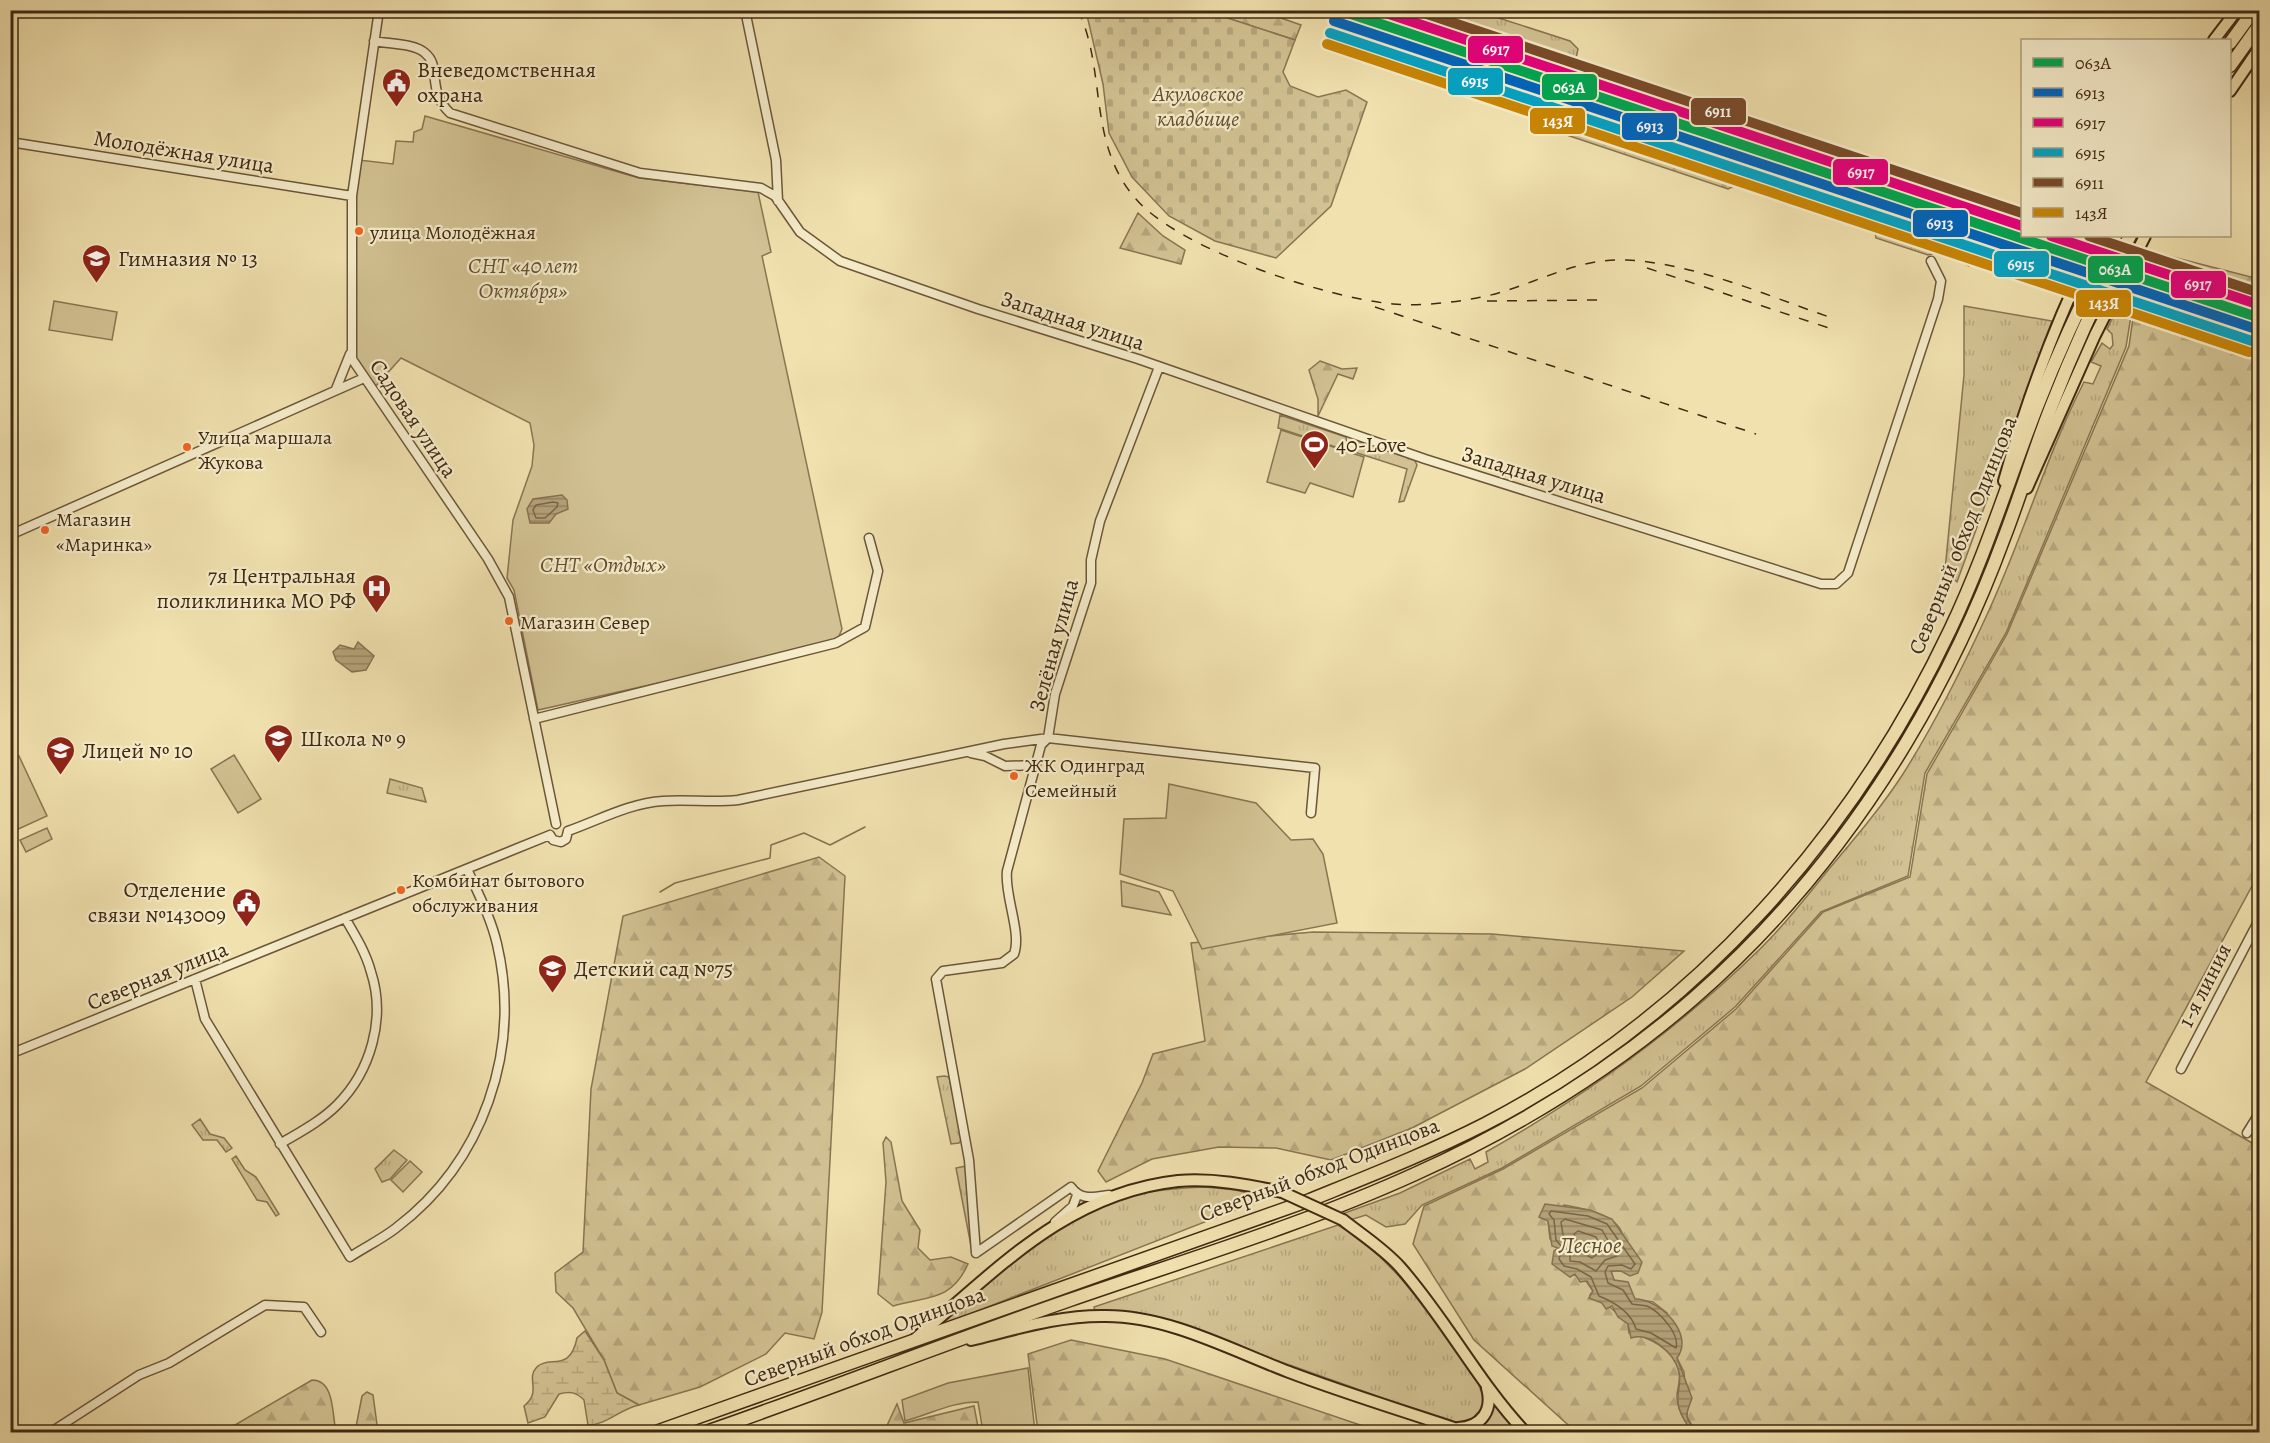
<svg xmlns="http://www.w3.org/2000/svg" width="2270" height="1443" font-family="Alegreya,serif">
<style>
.grass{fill:url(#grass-tufts);stroke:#897552;stroke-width:1.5}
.forest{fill:url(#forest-firs);stroke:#897552;stroke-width:1.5}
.wetland{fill:url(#wetland-marsh);stroke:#897552;stroke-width:1.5}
.cemetery{fill:url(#cemetery-stones);stroke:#897552;stroke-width:1.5}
.garden{fill:#d2c293;stroke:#897552;stroke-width:1.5}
.water{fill:url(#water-rules);stroke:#867150;stroke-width:1.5}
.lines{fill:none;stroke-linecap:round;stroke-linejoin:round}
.shore{stroke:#7a6546;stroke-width:1.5}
.stream{stroke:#867150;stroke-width:1.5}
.minor-casing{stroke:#6c5639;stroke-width:11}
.major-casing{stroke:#402812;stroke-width:14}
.highway-casing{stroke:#402812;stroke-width:15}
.minor{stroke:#f5ecca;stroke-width:8}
.major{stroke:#f0e1ae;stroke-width:10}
.highway{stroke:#f0e1ae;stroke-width:12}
.rail{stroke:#402812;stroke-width:1.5;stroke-dasharray:10 10;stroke-linecap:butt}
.major-bridge-casing{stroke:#402812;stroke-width:14;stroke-linecap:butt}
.major-bridge{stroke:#f0e1ae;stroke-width:10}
.rail-1-casing{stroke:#f5ecca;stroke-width:15}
.rail-2-casing{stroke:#f5ecca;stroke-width:15}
.rail-3-casing{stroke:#f5ecca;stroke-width:15}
.rail-4-casing{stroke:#f5ecca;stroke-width:15}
.rail-5-casing{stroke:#f5ecca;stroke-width:15}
.rail-6-casing{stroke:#f5ecca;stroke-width:15}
.rail-1{stroke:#00a651;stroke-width:10}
.rail-2{stroke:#0065bd;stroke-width:10}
.rail-3{stroke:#e5007d;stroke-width:10}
.rail-4{stroke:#03a3c5;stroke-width:10}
.rail-5{stroke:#7a4b2a;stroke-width:10}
.rail-6{stroke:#c98604;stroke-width:10}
.bus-dot{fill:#f26522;stroke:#f5ecca;stroke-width:2}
.labels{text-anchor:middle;stroke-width:4.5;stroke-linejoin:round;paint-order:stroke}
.bus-label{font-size:20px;fill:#402812;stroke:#f5ecca;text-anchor:start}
.poi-label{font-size:22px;fill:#402812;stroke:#f5ecca;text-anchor:start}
.park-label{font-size:22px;font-style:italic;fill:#644e32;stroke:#f5ecca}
.street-label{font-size:22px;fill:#402812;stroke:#f5ecca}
.water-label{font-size:24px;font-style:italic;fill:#634d31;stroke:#f5ecca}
.line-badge{stroke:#f5ecca;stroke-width:2}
.badge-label{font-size:16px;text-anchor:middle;font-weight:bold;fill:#fff}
</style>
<defs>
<pattern id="grass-tufts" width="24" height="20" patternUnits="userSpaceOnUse" patternTransform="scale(1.5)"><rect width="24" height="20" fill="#d2c293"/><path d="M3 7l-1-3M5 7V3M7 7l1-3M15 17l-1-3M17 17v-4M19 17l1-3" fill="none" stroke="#b5a77e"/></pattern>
<pattern id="forest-firs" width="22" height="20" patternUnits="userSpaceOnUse" patternTransform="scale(1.5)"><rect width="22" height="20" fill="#d2c293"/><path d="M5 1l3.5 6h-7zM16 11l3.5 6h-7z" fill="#b5a77e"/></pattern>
<pattern id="wetland-marsh" width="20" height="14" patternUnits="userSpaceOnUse" patternTransform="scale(1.5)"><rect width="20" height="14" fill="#d2c293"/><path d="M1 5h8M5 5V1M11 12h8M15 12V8" fill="none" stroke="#b5a77e"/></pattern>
<pattern id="cemetery-stones" width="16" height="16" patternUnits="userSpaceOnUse" patternTransform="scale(1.5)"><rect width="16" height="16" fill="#d2c293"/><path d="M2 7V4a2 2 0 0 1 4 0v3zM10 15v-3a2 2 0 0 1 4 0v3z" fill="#b5a77e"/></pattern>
<pattern id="water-rules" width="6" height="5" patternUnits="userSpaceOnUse" patternTransform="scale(1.5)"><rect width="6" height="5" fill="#b4a279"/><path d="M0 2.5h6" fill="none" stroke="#948462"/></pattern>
</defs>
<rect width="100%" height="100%" fill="#f0e1ae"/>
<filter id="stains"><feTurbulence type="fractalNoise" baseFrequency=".00333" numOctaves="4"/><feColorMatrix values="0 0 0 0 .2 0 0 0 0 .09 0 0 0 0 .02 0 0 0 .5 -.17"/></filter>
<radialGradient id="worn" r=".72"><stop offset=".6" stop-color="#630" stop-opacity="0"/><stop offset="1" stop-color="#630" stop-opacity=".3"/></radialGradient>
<path class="grass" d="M1378,11H1477L1570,41L1578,49L1575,63L1594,77L1596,84Z
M1877,207C1902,209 1939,220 1954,240L1955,256L1950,257L1942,251L1928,255L1876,238L1875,233L1889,231V227L1875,222L1873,210Z
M1969,230L1978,234L1979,242L1983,246L2002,252L2003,262L1999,265L1975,258L1969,266L1965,264L1963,259L1968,246L1964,231Z
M2131,281L2147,287L2131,316L2126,347L2006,633L1925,773L1908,876L1821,912L1735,1007L1641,1086L1502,1168L1422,1205L1405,1224L1386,1227L1366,1215L1350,1220L1342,1214L1400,1193L1470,1159L1475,1169L1488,1162L1486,1152C1585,1096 1678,1029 1760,949C1785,925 1807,896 1829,869C1855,838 1881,808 1903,774C1934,725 1961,671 1985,619C2022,541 2045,458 2084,382L2093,384L2101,366L2091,362L2102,343L2110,349L2113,345L2112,334L2107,329Z
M1964,306L2052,321L1957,582L1945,570L1964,375Z
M1280,415L1346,437L1348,451L1278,428Z
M1357,441L1414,459L1417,465L1404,501L1399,502L1407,469L1354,452Z
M390,779L422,788L426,802L387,793Z
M944,1076L949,1077L962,1139L959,1143L951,1144L937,1077Z
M200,1119L210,1134L224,1138L232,1148L226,1152L217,1140H203L192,1125Z
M394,1150L407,1160L390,1179L382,1182L375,1169Z
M236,1156L245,1170L256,1177L279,1214L276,1216L267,1202L257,1200L232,1159Z
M966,1166L972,1251L956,1168Z
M1204,1187L1236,1190L1266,1198L929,1330C993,1277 1060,1210 1144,1193C1164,1189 1184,1188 1204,1187Z
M1338,1225C1387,1253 1420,1301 1452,1346C1466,1365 1483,1381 1484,1406L1469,1422L1456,1424L1168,1322L1095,1312L1094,1307Z
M1494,1403L1517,1432L1472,1431L1485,1422Z"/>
<path class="forest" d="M1206,11H1261L1301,25L1295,40Z
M1387,55L1426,60L1584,111L1725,165L1738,175L1741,183L1728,189L1537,125L1531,118L1455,90L1435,78H1422L1386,67L1381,58Z
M1138,213L1163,236L1185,250L1181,264L1120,248Z
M2165,255L2259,279V299L2176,277L2164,265Z
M2150,299L2250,332L2260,341L2259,873L2146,1082L2259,1147V1432H1696L1687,1417L1684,1372L1677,1358L1667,1313L1653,1302L1635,1299L1623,1284L1614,1280L1611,1271H1621C1622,1261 1624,1251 1624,1242C1623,1214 1585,1209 1564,1205L1548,1221L1550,1239L1558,1248L1556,1265L1586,1281L1593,1291L1590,1295C1609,1304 1614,1311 1628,1324L1629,1333C1649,1337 1673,1349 1679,1371C1681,1379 1678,1387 1677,1394C1676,1407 1685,1423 1693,1432H1576L1474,1340L1413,1244L1424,1206L1503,1169L1642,1088L1736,1009L1823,912L1910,877L1927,774L2007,634L2129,346L2133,318L2144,301Z
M1320,361L1342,369L1357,368L1353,379L1338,374L1318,416V399L1309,370Z
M819,857L845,876L822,1312L814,1339L785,1333L766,1354L700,1387L639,1405L617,1393L604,1360L573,1308L556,1292L555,1273L583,1252L591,1089L623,916Z
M1313,932L1492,934L1684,951L1632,997L1525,1069L1412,1128L1331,1160L1276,1148L1219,1147L1152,1159L1106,1182L1098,1171L1142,1083L1153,1054L1205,1041L1191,943Z
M886,1137L891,1142L902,1201L920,1230L918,1248L930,1260L951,1257L968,1264C951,1302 927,1296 893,1306L878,1294L886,1182L883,1143Z
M1071,1340L1165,1359L1381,1432H1038L1028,1354Z
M312,1380C335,1380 332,1415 336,1432H223Z
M367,1392L373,1395L378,1432H355L362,1396Z
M897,1404L904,1423L974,1406L979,1432H884Z"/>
<path class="wetland" d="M1767,180L1859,210L1863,212L1866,221L1864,225L1855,226L1772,198L1763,194Z
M585,1331L604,1360L617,1393L639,1405C620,1409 607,1425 588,1425L584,1400C576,1392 570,1391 559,1394L545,1417L528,1423L524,1406C542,1392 526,1379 536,1368C548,1354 570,1374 577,1338Z"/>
<path class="cemetery" d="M1086,11H1206L1295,40L1283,72L1290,86L1318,97L1346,90L1367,102L1331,206L1276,258L1215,241L1169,216L1132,177L1109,133L1103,84Z"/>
<path class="garden" d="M425,116L639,178L758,192L771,252L762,256L842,629L836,643L538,710L514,590L507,578L513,520L532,466L534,445L530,423L401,358L375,387L355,358L356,196L359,160L393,164L396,141L413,142L414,132L422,129Z
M54,301L117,312L112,340L49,330Z
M1281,430L1364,457L1353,497L1310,483L1305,493L1267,482Z
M234,755L261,799L238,813L211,769Z
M19,756L47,816L14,831L10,823L11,760Z
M1169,784L1256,803L1291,840L1313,839L1323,854L1337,923L1202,949L1173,891L1120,874L1124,819L1166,818Z
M47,828L52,839L26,852L20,840Z
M1121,881L1159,892L1171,915L1122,906Z
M410,1161L422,1172L403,1192L391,1180Z
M1028,1368L1035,1432H983L978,1402C951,1402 931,1414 905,1421L902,1400L948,1383Z"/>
<path class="water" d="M562,495L567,500L568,509L556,514L549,523H530L527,509L533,499Z
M358,642L374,656L366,670L352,672L336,660L333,652L340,645L354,649Z
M1545,1204L1590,1210L1612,1219L1642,1262L1638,1273L1630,1276L1621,1271H1611L1614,1280L1628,1282L1635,1299C1660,1299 1695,1334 1677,1358L1692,1398C1686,1415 1683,1416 1696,1432H1693C1687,1425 1682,1418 1679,1408C1675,1396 1682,1384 1679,1372C1674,1352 1650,1332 1631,1338L1628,1324L1618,1317L1612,1306L1606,1309L1602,1303L1589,1298L1593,1291L1587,1281L1580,1282L1575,1274L1570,1277L1552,1264L1554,1251L1558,1248L1552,1246L1548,1221L1539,1217Z"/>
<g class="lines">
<path class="shore" d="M553,502L558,503L557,507L545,518H536L533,510L536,505Z
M1551,1211L1588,1216L1607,1224L1635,1264L1631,1269L1622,1265L1608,1266L1605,1272L1608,1283L1623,1290L1632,1304C1637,1305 1642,1305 1647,1306C1659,1311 1680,1334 1676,1348L1651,1333L1636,1329C1631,1312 1614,1302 1599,1296L1591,1277L1577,1269L1564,1266L1559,1259L1562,1247L1556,1240L1554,1220L1549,1214Z
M1565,1219L1602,1230L1617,1256L1605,1260L1596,1271L1580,1262L1570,1261V1246L1563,1235L1561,1222Z
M1578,1231L1596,1237L1602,1250L1592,1258L1580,1252L1574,1234Z"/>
<path class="stream" d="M660,892L675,883L770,858L771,845L804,833L830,845L865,827"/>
<defs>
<path id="minor" d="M379,10L352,196V359L488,559L509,597L556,824
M745,10L776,160L778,201
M374,41C388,44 414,43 425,53C442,66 426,91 450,113L640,173L761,188L775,196L800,232L840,261L978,309L1138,359L1425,459L1821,584H1836L1848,573L1938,299L1941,281L1931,261
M10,142L352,196
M1159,367L1100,521L1091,560V583L1055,694L1048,738L1315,768L1311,813
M336,389L350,354
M10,535L364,378
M534,719L836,643L865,627L878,571L869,538
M971,753L985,756L1005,766L1036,765
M568,831C599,820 630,803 663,801C688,799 713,803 738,800L1004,744L1048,738
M550,835L553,840L561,842L566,839L568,831
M195,979L205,1019L350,1257C365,1247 382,1239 396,1228C483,1162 522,1051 497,944C491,918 478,893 467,869
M10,1054L550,835
M2181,1069L2260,918
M2247,1133L2260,1112
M280,1144C300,1132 321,1121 337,1105C371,1071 386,1018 371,972C366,953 355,935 345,918
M1055,1222L1073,1206L1077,1195
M976,1253L969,1160L936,979L943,971L1002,963L1014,954C1022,933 1004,895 1007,871L1041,745L1048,738
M976,1253L1071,1187C1081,1201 1094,1197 1109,1195
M51,1432L139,1375L169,1363L265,1305L304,1307L321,1332"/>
<path id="major" d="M2214,40L2237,10
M2230,91L2260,47
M2004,481C2028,396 2058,314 2099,236
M2027,488L2095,335L2145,236
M1343,1220C1362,1235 1384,1249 1400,1267C1446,1319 1478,1382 1525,1432
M916,1338C997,1270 1067,1193 1178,1181C1213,1178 1248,1185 1282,1192
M971,1340C1016,1329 1060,1315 1106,1316C1169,1316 1231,1350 1289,1372C1347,1394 1407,1412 1466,1432
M1458,1428C1482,1427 1493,1410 1487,1388"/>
<path id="highway" d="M2230,43L2254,10
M2230,66L2260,24
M656,1432L1310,1200C1369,1176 1428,1153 1485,1124C1692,1017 1851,839 1950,630C1984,559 2008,482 2036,409C2059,350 2086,292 2115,236
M706,1432C828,1390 948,1342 1070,1300C1185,1260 1303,1225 1415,1174C1626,1079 1786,942 1906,743C1945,678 1978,609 2004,538C2021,494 2034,450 2051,407C2074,348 2100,291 2130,236"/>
</defs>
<use href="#minor" class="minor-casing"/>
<use href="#major" class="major-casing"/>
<use href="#highway" class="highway-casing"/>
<use href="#minor" class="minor"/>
<use href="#major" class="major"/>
<use href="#highway" class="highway"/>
<path class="rail" d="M1078,10C1107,71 1087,142 1135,198C1178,249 1326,298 1393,304C1420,306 1450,303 1477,298C1528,289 1574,257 1627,260C1698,264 1767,296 1835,319
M1647,268L1832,329
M1487,301L1599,300
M1375,307L1756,434"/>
<defs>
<path id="major-bridge" d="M1282,1192L1343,1220"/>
</defs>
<use href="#major-bridge" class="major-bridge-casing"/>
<use href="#major-bridge" class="major-bridge"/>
<defs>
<path id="rail-1" d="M1339,10L2260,318"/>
<path id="rail-2" d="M1334,21L2256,329"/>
<path id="rail-3" d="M1377,10L2022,226
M2051,236L2260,305"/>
<path id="rail-4" d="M1330,33L2252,341"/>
<path id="rail-5" d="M1415,10L2022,213
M2089,236L2260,293"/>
<path id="rail-6" d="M1327,44L2249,352"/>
</defs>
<use href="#rail-1" class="rail-1-casing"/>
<use href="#rail-2" class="rail-2-casing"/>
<use href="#rail-3" class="rail-3-casing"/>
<use href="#rail-4" class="rail-4-casing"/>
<use href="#rail-5" class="rail-5-casing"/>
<use href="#rail-6" class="rail-6-casing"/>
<use href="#rail-1" class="rail-1"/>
<use href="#rail-2" class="rail-2"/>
<use href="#rail-3" class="rail-3"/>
<use href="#rail-4" class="rail-4"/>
<use href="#rail-5" class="rail-5"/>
<use href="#rail-6" class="rail-6"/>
</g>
<defs>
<symbol id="civic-pin" viewBox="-11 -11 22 30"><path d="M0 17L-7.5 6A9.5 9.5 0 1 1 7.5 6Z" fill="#8f2418" stroke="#f5ecca"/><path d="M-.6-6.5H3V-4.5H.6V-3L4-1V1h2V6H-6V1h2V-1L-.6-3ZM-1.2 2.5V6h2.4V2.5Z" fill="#fff"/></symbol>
<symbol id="school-pin" viewBox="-11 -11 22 30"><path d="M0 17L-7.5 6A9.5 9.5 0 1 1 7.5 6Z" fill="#8f2418" stroke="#f5ecca"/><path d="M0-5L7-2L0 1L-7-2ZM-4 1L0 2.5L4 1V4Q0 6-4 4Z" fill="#fff"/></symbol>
<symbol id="stadium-pin" viewBox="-11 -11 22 30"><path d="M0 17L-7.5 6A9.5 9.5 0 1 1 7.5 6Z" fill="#8f2418" stroke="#f5ecca"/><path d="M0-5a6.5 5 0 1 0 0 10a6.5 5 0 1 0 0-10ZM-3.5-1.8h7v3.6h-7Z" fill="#fff"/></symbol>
<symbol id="hospital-pin" viewBox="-11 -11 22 30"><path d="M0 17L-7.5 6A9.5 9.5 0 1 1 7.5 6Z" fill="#8f2418" stroke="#f5ecca"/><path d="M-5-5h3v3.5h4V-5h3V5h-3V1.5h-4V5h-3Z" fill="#fff"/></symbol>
</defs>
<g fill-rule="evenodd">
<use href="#civic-pin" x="380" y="66" width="33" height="45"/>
<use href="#school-pin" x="80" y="242" width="33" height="45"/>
<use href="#stadium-pin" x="1298" y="428" width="33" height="45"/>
<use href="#hospital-pin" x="360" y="572" width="33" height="45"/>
<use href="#school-pin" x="262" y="722" width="33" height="45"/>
<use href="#school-pin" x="44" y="734" width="33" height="45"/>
<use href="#civic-pin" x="230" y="886" width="33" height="45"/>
<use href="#school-pin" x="536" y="952" width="33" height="45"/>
</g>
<g class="bus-dot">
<circle cx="359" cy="231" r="5"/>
<circle cx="187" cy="447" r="5"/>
<circle cx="45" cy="530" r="5"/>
<circle cx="509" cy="621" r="5"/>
<circle cx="1014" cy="776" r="5"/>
<circle cx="401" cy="890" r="5"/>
</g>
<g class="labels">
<g class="bus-label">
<text x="370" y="239">улица Молодёжная</text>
<text x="198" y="444">Улица маршала<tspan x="198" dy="25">Жукова</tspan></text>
<text x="56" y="526">Магазин<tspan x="56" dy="25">«Маринка»</tspan></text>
<text x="520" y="629">Магазин Север</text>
<text x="1025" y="772">ЖК Одинград<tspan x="1025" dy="25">Семейный</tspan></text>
<text x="412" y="887">Комбинат бытового<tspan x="412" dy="25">обслуживания</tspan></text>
</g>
<g class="poi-label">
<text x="417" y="77">Вневедомственная<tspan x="417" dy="25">охрана</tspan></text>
<text x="118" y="266">Гимназия № 13</text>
<text x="1336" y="452">40-Love</text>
<text x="356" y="583" text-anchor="end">7я Центральная<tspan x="356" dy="25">поликлиника МО РФ</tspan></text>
<text x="300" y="746">Школа № 9</text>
<text x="82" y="758">Лицей № 10</text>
<text x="226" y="897" text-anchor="end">Отделение<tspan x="226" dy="25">связи №143009</tspan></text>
<text x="574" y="976">Детский сад №75</text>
</g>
<g class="park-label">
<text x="1198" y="101">Акуловское<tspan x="1198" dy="25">кладбище</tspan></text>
<text x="523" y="273">СНТ «40 лет<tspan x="523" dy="25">Октября»</tspan></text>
<text x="603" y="572">СНТ «Отдых»</text>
</g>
<g class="street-label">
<text transform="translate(184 151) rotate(9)" y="8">Молодёжная улица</text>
<text transform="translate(1073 320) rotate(18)" y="8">Западная улица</text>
<text transform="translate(414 418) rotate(56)" y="8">Садовая улица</text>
<text transform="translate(1534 474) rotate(17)" y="8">Западная улица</text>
<text transform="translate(1962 535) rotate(-68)" y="8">Северный обход Одинцова</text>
<text transform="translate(1053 645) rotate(-75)" y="8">Зелёная улица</text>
<text transform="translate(157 975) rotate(-22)" y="8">Северная улица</text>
<text transform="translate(2204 985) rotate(-63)" y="8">1-я линия</text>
<text transform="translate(1319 1169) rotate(-21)" y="8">Северный обход Одинцова</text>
<text transform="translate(864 1336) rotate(-20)" y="8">Северный обход Одинцова</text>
</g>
<g class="water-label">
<text x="1590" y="1253">Лесное</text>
</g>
</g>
<g class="line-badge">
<rect x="1467" y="35" width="57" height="29" rx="6" fill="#e5007d"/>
<rect x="1447" y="67" width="57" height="29" rx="6" fill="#03a3c5"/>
<rect x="1541" y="73" width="57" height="28" rx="6" fill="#00a651"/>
<rect x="1690" y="97" width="57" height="29" rx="6" fill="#7a4b2a"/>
<rect x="1529" y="107" width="57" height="28" rx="6" fill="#c98604"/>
<rect x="1621" y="112" width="57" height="29" rx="6" fill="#0065bd"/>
<rect x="1832" y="158" width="57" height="28" rx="6" fill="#e5007d"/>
<rect x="1912" y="209" width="57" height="29" rx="6" fill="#0065bd"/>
<rect x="1993" y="250" width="57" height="28" rx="6" fill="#03a3c5"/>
<rect x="2087" y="255" width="57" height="29" rx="6" fill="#00a651"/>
<rect x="2170" y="270" width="57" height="29" rx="6" fill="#e5007d"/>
<rect x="2075" y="289" width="57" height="29" rx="6" fill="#c98604"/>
</g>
<g class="badge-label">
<text x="1496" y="55">6917</text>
<text x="1475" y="87">6915</text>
<text x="1569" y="93">063А</text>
<text x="1718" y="117">6911</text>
<text x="1558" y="127">143Я</text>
<text x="1650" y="132">6913</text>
<text x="1861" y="178">6917</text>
<text x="1940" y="229">6913</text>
<text x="2021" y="270">6915</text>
<text x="2115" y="275">063А</text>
<text x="2198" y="290">6917</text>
<text x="2104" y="309">143Я</text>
</g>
<rect width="2270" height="1443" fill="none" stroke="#f0e1ae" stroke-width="36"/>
<rect x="12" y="12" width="2246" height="1419" fill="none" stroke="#402812" stroke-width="3"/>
<rect x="18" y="18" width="2234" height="1407" fill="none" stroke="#402812" stroke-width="1.5"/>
<rect x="2021" y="39" width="210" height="198" fill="#f5ecca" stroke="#ad9e80" stroke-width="1.5"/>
<rect x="2033" y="58" width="30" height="9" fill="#00a651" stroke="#ad9e80" stroke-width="1.5"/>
<text x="2075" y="69" font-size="18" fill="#402812">063А</text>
<rect x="2033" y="88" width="30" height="9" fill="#0065bd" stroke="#ad9e80" stroke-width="1.5"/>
<text x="2075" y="99" font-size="18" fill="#402812">6913</text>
<rect x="2033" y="118" width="30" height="9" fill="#e5007d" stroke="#ad9e80" stroke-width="1.5"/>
<text x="2075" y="129" font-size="18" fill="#402812">6917</text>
<rect x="2033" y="148" width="30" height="9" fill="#03a3c5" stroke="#ad9e80" stroke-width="1.5"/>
<text x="2075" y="159" font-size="18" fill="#402812">6915</text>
<rect x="2033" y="178" width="30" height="9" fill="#7a4b2a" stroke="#ad9e80" stroke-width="1.5"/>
<text x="2075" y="189" font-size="18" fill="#402812">6911</text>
<rect x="2033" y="208" width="30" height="9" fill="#c98604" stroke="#ad9e80" stroke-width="1.5"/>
<text x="2075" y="219" font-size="18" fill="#402812">143Я</text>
<rect width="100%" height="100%" filter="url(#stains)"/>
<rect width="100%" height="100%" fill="url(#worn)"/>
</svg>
